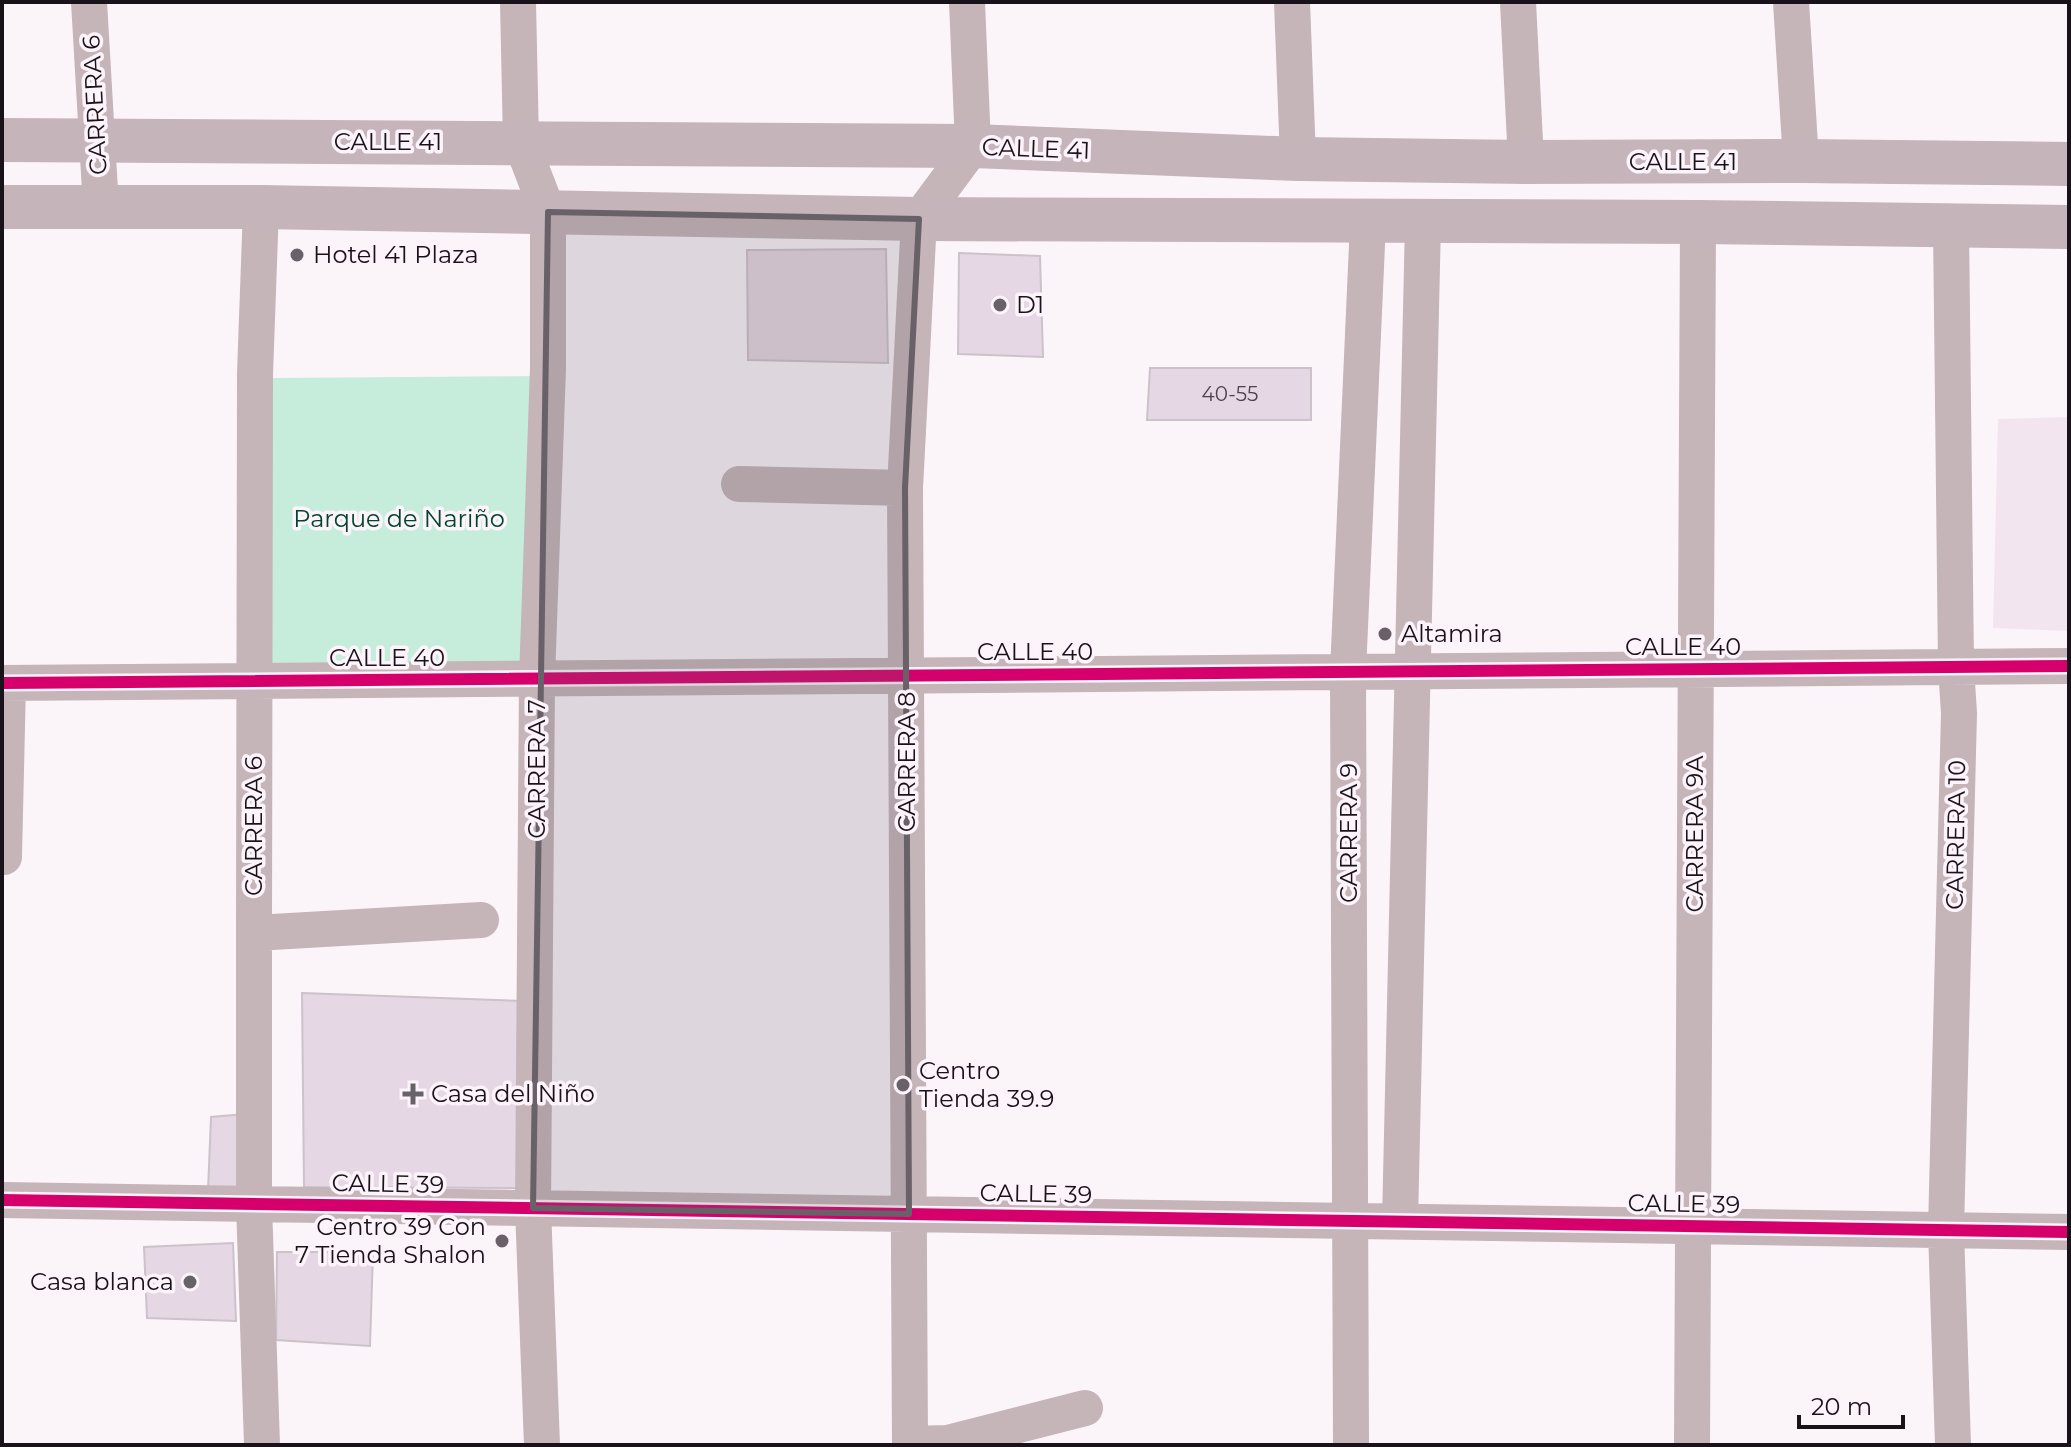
<svg xmlns="http://www.w3.org/2000/svg" width="2071" height="1447" font-family="Montserrat,sans-serif">
<style>
.built{fill:#f2e5f0}
.green{fill:#c6eddb}
.building{fill:#e5d7e3;stroke:#cbc3c9;stroke-width:2}
.lines{fill:none;stroke-linecap:round;stroke-linejoin:round}
.minor{stroke:#c5b4b8;stroke-width:36}
.major{stroke:#c5b4ba;stroke-width:44}
.cycleway-casing{stroke:#fdf3fb;stroke-width:17}
.cycleway{stroke:#d6006c;stroke-width:12}
.marked{fill:#696168;fill-opacity:0.2;stroke:#696168;stroke-width:6;stroke-linejoin:round}
.poi-dot{fill:#696168;stroke:#fdf3fb;stroke-width:3}
.labels{text-anchor:middle;stroke-width:7;stroke-linejoin:round;paint-order:stroke}
.number-label{font-size:20px;fill:#4d434c}
.street-label{font-size:24px;fill:#1a1219;stroke:#fdf3fb}
.poi-label{font-size:24px;fill:#1a1219;stroke:#fdf3fb;text-anchor:start}
.park-label{font-size:24px;fill:#00452d;stroke:#fdf3fb}
</style>
<rect width="100%" height="100%" fill="#fbf5fa"/>
<path class="built" d="M2069,417V631L1993,628L1998,419Z"/>
<path class="green" d="M539,376L528,666L262,673L268,378Z"/>
<path class="building" d="M886,249L888,363L748,360L747,250Z
M959,253L1040,256L1043,357L958,354Z
M1150,368H1311V420H1147Z
M302,993L523,1001L525,1188L304,1187Z
M244,1114L246,1189L208,1191L211,1117Z
M233,1243L236,1321L147,1318L144,1247Z
M277,1252H373L370,1346L276,1340Z"/>
<g class="lines">
<path class="minor" d="M89,2L101,208
M518,2L521,142L548,212V368L537,679L533,1208L542,1445
M1292,2L1298,159
M1518,2L1526,162
M1791,2L1801,161
M261,207L255,374L254,933V1204L262,1445
M1951,225L1956,667L1959,713L1946,1230L1953,1445
M739,484L905,488
M2,683L2069,666
M4,857L8,683
M254,933L481,920
M2,1200L2069,1232
M1400,1221L1423,223
M910,1444L948,1443L1085,1408
M910,1445L905,488L919,219L973,146L967,2
M1351,1445L1348,672L1368,222
M1692,1445L1698,222"/>
<path class="major" d="M2,140L973,146L1298,159L1526,162L1801,161L2069,164
M2,207H261L919,219L1698,222L2069,227"/>
<defs>
<path id="cycleway" d="M2,683L2069,666
M2,1200L2069,1232"/>
</defs>
<use href="#cycleway" class="cycleway-casing"/>
<use href="#cycleway" class="cycleway"/>
</g>
<path class="marked" d="M548,212L919,219L905,488L909,1214L533,1208Z"/>
<g class="poi-dot">
<circle cx="297" cy="255" r="8"/>
<circle cx="1000" cy="305" r="8"/>
<circle cx="1385" cy="634" r="8"/>
<circle cx="903" cy="1085" r="8"/>
<path d="M409 1082h8v8h8v8h-8v8h-8v-8h-8v-8h8z"/>
<circle cx="502" cy="1241" r="8"/>
<circle cx="190" cy="1282" r="8"/>
</g>
<g class="labels">
<g class="number-label">
<text x="1230" y="401">40-55</text>
</g>
<g class="street-label">
<text transform="translate(95 105) rotate(-93)" y="8">CARRERA 6</text>
<text x="388" y="150">CALLE 41</text>
<text transform="translate(1036 149) rotate(2)" y="8">CALLE 41</text>
<text x="1683" y="170">CALLE 41</text>
<text x="1683" y="655">CALLE 40</text>
<text x="1035" y="660">CALLE 40</text>
<text x="387" y="666">CALLE 40</text>
<text transform="translate(907 762) rotate(-90)" y="8">CARRERA 8</text>
<text transform="translate(537 769) rotate(-90)" y="8">CARRERA 7</text>
<text transform="translate(254 826) rotate(-90)" y="8">CARRERA 6</text>
<text transform="translate(1349 833) rotate(-90)" y="8">CARRERA 9</text>
<text transform="translate(1695 834) rotate(-90)" y="8">CARRERA 9A</text>
<text transform="translate(1956 835) rotate(-89)" y="8">CARRERA 10</text>
<text transform="translate(388 1184) rotate(1)" y="8">CALLE 39</text>
<text transform="translate(1036 1194) rotate(1)" y="8">CALLE 39</text>
<text transform="translate(1684 1204) rotate(1)" y="8">CALLE 39</text>
</g>
<g class="poi-label">
<text x="313" y="263">Hotel 41 Plaza</text>
<text x="1016" y="313">D1</text>
<text x="1401" y="642">Altamira</text>
<text x="919" y="1079">Centro<tspan x="919" dy="28">Tienda 39.9</tspan></text>
<text x="431" y="1102">Casa del Niño</text>
<text x="486" y="1235" text-anchor="end">Centro 39 Con<tspan x="486" dy="28">7 Tienda Shalon</tspan></text>
<text x="174" y="1290" text-anchor="end">Casa blanca</text>
</g>
<g class="park-label">
<text x="399" y="527">Parque de Nariño</text>
</g>
</g>
<rect width="2071" height="1447" fill="none" stroke="#1a1219" stroke-width="8"/>
<path d="M1799 1415v12h104v-12" fill="none" stroke="#1a1219" stroke-width="4"/>
<text x="1811" y="1415" font-size="24" fill="#1a1219" stroke="#fdf3fb" stroke-width="6" paint-order="stroke">20 m</text>
</svg>
